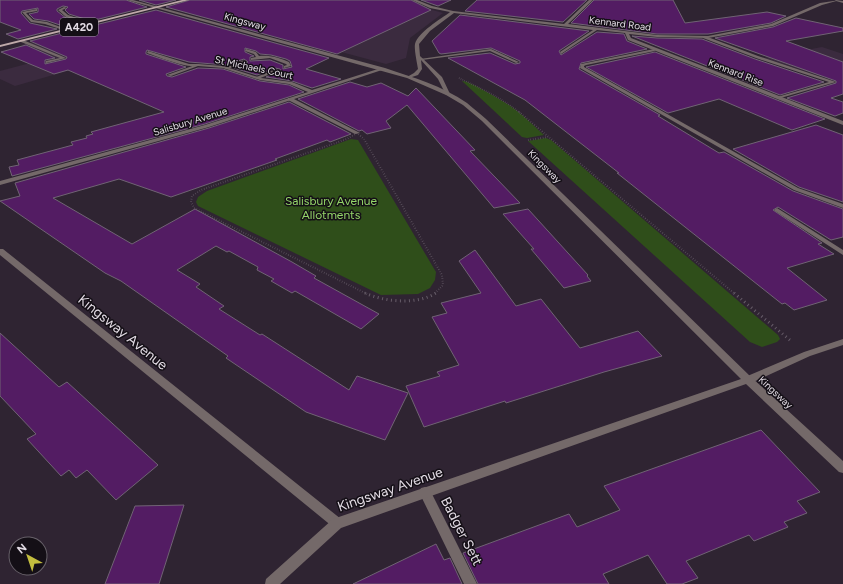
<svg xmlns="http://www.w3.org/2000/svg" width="843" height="584" font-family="Figtree,sans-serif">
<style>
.built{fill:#3b2b3f}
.green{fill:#2f4e1a}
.building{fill:#531c63;stroke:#706374;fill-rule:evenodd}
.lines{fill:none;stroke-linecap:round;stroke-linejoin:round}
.path-far2{stroke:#675d69;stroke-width:1.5;stroke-dasharray:0.5 1.5;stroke-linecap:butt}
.path-far1{stroke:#675d69;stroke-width:2;stroke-dasharray:0.5 2;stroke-linecap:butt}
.path{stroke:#675d69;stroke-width:3;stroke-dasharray:1 3.5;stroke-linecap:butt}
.service{fill:#746969;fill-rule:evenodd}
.minor{fill:#746969;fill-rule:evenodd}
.tertiary{fill:#746969;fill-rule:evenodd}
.primary{fill:#bfa9a9;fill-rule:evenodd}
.labels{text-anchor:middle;stroke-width:3;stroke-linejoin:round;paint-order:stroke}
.far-street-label{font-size:10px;fill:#e3dce5;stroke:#140f16}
.shield{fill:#140f16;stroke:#a59ea7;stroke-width:1}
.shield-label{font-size:11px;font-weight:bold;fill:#e3dce5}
.park-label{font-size:12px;fill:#94d669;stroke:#140f16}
.near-street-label{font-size:14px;fill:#e3dce5;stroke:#140f16}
</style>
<rect width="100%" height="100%" fill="#2f2432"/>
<path class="built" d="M319,0L429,9L443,13L410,38L406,58L386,64L289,38Z
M34,42L91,64L15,86L0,79V71L49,58L21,45Z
M822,47L843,54V80L830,75L823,77L764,58Z"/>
<path class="green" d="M462,81C468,80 501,100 509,105C521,113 533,125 544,135L527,138L522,137Z
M546,138L551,140L778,335L780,339L777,342L762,347L750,342L528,141Z
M351,139L358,140L436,272L435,280L430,288L418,294L381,295L198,206L196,202L198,197L207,191Z"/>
<path class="building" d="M0,0H126L147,7L91,21L69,14L65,10L68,7L63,6L57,9V11L66,18L81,23L66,27L48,21L34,19L29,14L38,12V8L22,11L21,13L30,23L57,29L18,39L6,34L21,30L0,22Z
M139,0H176L156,5Z
M190,0H411L431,10L337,54L166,7Z
M421,0H451L438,6Z
M477,0H587L563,22L465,11Z
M594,0H673L685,23L767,12L786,16L771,23L708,34H657L571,23Z
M156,10L329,58L306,69L341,79L312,88L292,81L266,77L281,71L280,69L275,68L257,75L234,68L248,62L244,59L226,65L189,62L147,50L146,52V54L186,67L166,74L167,76L172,77L198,68L223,69L260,81L289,85L304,92L205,124L12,176L9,167L19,165L17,160L73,145L71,142L87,138L86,136L93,134L91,132L164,112L68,70L54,74L1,52L26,45L55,58L45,60V64L66,59L67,57L30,41ZM245,48L256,51L260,54L271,55L286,59L290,61L292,67L283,69V65L270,60L250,61V57L254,56L245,52Z
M460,15L589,31L559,51L561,55L597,32L624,34L627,41L647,49L581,63L579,69L660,115L658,116L719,153L724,152L793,191L843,209V237L831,240L778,207L773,210L822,243L818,244L834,254L787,268L827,300L794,310L785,303L782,304L617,173H619L525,100L448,58L490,53L515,64L520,63V61L491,48L441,54L439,53L432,41Z
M796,18L843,28V31L786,41L843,62V94L831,98L843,102V113L835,116L787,98L836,83V81L715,38L773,27Z
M632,36L657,38L702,39L755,59L824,82L780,95Z
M655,52L777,100L825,119L792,130L719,99L668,113L586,67Z
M350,82L367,87L381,83L408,96L416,88L475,150L470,151L520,203L494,208L407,105L386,121L391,128L367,134L362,130L359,131L298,99Z
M289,102L351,134L330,142L327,140L275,159L277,160L171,197L119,179L53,198L132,244L195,209L292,262L316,276L314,278L379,314L361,329L295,291L292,293L271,281L274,279L257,270L258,267L229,251L227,252L216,246L177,270L200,284L196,287L224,306L219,309L260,335L262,334L349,390L357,376L408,393L385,440L306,412L226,358L228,356L121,281L105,273L0,201L20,196L15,183L209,128Z
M816,125L843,135V202L799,187L733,149Z
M528,209L588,275L587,276L591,281L564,288L531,249H534L503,214Z
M475,250L516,306L541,299L580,348L638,331L662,356L604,372L506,403L505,401L424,427L406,386L440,376L437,372L459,365L432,317L447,313L441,303L481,293L459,261Z
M0,333L59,387L67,382L158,465L116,500L87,470L76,478L69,470L61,476L27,439L36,434L0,396Z
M761,430L820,492L797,501L807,513L784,522L788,527L754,541L749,535L686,561L698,578L682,584H667L648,555L603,574L609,584H478L463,553L569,514L577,527L620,510L604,486Z
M184,505L159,584H105L135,506Z
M436,544L444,560L450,558L462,584H353Z"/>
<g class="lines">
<path class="path-far2" d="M459,78C480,88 502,98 520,113"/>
<path class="path-far1" d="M519,112L735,294
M528,140L548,137
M367,294L194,208L191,202L192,196L201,190L347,139L357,133L364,139L442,275L443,285L434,294"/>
<path class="path" d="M365,293C384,302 417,305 436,293
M734,293L791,341"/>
<path class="service" d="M835,0L843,1V3L836,1Z
M64,7L67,8L62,10L68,15L95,24L92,25L66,17L58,10Z
M703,36H705L758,56L836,82L777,99V97L829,82L756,58L703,38Z
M21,40H23L66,58L46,63V61L60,58L21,42Z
M246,49L256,52L259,56C270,55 280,58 289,62L291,66L284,68V66L287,65L286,64L270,58L251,60V58L256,57L254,54L245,51Z
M491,49L519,62L516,63L490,51L422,60L420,59Z
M654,49L655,51L586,65L584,66V67L798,188L843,204V208L794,190L580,68L581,64Z
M148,51L189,64H198L200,65C189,70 159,57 147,53Z
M244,60L247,61L228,69L224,68Z
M276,69L280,70L258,79L254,78Z
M288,98H292L360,133L355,134L288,100Z
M777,208L843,250V255L775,211L774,210Z"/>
<path class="minor" d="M412,0H417L432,6L453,11L564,24L589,0H593L568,24L657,35L708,36L771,24L820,3L840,0L822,5L773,26L708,38L657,37L629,34L631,38L843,121V125L628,40L625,33L597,30L561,54L560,52L593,30L454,13L430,31L419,44L420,56L442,77L450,94L446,95L438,79L421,60L422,69L418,75L409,78L407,77L414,73L418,69C417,63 414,49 415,44C418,32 441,19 450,12L430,8Z
M37,9V11L26,13L33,20L47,22L66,29V31L45,24L31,22L22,12Z
M198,64L223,66L261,78L292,82L312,90L381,68L385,69L209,127L0,185V181L205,125L308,92L289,84L260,80L223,68L198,66L171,76L167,75Z
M0,249H3L341,519L343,523L341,527L337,529L333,527L0,255Z
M843,339V345L810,356L751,383L748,384L745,383L743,380L745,377L804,352Z
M425,487L429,488L477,584H464L419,492L421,488Z"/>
<path class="tertiary" d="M127,0H133L385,68C412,77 443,86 467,103C473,108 480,114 486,119L751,377L843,461V473L839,472L746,384L341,528L280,584H265L266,579L333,519L741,379L482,121L463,105L446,95L407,78Z"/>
<path class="primary" d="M182,0H189L0,47V45Z"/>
</g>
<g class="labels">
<g class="far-street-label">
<text transform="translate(245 21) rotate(15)" y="4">Kingsway</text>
<text transform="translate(620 23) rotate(7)" y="4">Kennard Road</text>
<text transform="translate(254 67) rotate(12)" y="4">St Michaels Court</text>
<text transform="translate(736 72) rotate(21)" y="4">Kennard Rise</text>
<text transform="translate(190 121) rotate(-17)" y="4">Salisbury Avenue</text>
<text transform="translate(545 166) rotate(45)" y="4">Kingsway</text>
<text transform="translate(776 392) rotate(43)" y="4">Kingsway</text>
</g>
<rect class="shield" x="60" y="18" width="38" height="18" rx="3"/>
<g class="shield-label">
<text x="79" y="31">A420</text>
</g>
<g class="park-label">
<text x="331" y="205">Salisbury Avenue<tspan x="331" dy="14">Allotments</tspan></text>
</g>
<g class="near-street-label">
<text transform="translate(123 332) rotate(39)" y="5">Kingsway Avenue</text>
<text transform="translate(390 489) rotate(-19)" y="5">Kingsway Avenue</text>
<text transform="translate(462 531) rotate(63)" y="5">Badger Sett</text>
</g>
</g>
<g transform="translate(28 556) rotate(320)"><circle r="19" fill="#140f16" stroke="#676169"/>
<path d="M0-3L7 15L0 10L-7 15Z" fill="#c3bd3f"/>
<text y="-6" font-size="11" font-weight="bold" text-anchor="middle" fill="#e3dce5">N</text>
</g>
</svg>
